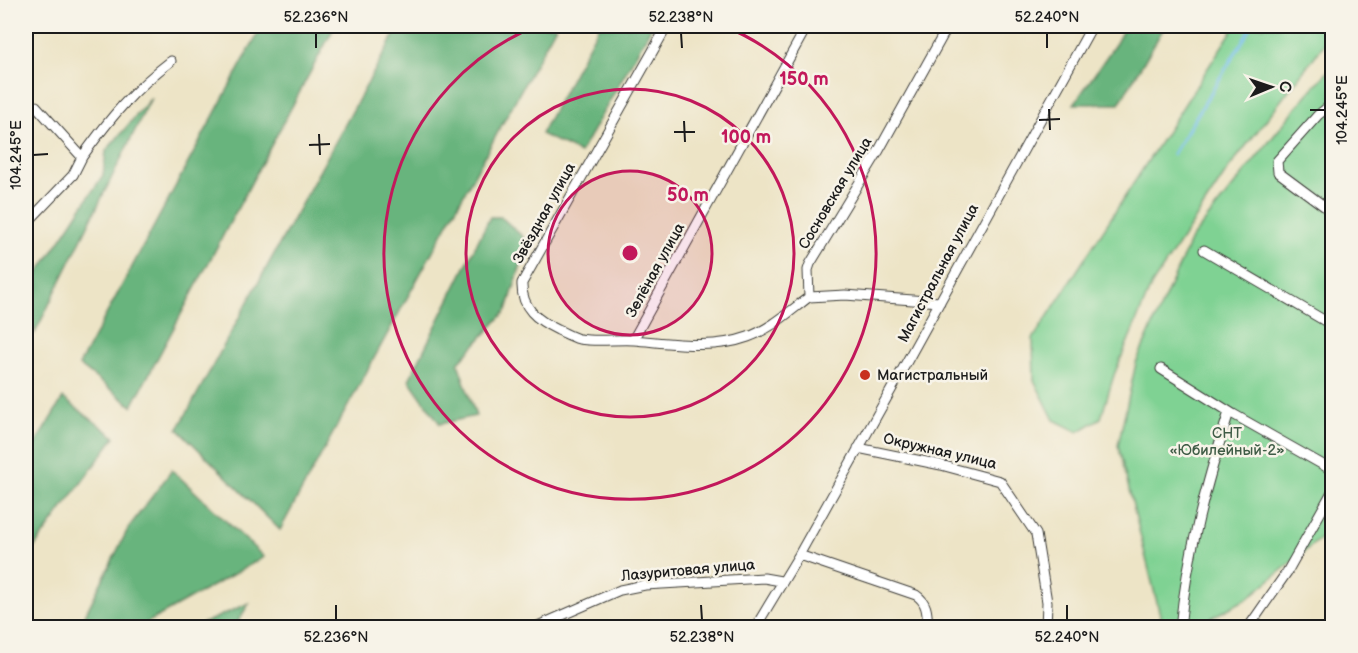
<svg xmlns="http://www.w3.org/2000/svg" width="1358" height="653" font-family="'Balsamiq Sans',sans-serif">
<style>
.green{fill:#7fd293;stroke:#4e7758;stroke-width:1.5}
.forest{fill:#67b47d;stroke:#42684c;stroke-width:1.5}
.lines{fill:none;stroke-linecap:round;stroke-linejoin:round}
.stream{stroke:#76bfef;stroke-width:3}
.street-casing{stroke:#3b3a36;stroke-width:11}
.street{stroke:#fff;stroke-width:9}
.ticks{fill:none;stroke:#1c1c1c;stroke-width:2}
.ring{fill:none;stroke:#c2185b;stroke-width:3}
.poi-dot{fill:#c8321e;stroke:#f7f3e8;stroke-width:2}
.labels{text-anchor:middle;stroke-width:5;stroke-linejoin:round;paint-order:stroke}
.street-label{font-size:15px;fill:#1c1c1c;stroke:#f7f3e8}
.poi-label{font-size:15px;fill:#1c1c1c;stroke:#f7f3e8;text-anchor:start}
.park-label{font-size:15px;fill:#3f5c46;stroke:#f7f3e8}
.centre{fill:#c2185b;stroke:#f7f3e8;stroke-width:3}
.ring-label{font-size:18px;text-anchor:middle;font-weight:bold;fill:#c2185b;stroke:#f7f3e8;stroke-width:5;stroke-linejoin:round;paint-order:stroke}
.neatline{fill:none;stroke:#1c1c1c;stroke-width:2}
.ticks-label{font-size:15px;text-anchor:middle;fill:#1c1c1c}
</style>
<rect width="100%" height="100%" fill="#f7f3e8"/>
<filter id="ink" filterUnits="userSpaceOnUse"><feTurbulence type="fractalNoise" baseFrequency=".0167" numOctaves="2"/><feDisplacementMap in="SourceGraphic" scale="12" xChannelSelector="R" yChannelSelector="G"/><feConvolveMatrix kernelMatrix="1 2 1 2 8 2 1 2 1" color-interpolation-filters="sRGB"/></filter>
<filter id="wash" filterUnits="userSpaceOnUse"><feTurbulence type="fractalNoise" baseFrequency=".008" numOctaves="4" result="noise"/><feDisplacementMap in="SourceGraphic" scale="24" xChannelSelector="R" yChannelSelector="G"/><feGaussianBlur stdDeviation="1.35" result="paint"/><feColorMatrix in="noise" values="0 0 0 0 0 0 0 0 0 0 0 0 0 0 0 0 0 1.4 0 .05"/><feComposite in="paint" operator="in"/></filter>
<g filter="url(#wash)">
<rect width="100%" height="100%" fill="#ede4c6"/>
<path class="green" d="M1235,26H1332V34L1229,168L1151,286L1114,375L1101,418L1078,432L1054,420L1034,380L1033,339Z
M1332,67V529L1248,598L1194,627H1163L1118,445L1136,363L1191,239L1305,97Z"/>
<path class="forest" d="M262,26H335L132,406L79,365Z
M399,26H556L280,530L178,429Z
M599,26H652L580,153L541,134Z
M1125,26H1165L1119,104H1074L1116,43Z
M151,98L35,333L26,290L45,263L103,175L106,151Z
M490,217H501L523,237L527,245L507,310L458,363L476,416L440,424L409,380Z
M63,398L115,437L27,557L26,556V459Z
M172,470L264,557L150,621L141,627H79L129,527Z
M249,603L235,627H195Z"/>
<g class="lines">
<path class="stream" d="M1173,154L1252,26"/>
</g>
</g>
<g filter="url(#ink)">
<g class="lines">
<defs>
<path id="street" d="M667,26L522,283C521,308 537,320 558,330C565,333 572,337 579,339C597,342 616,339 634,340C672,343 712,350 748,337C771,329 790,311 809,297
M26,102L36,106L82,157C110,118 133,90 171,61
M1332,104L1318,115L1277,161L1278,172L1332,212
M26,224L73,175L82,157
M1204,250L1332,325
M940,302L845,295L809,297L808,270L810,264L878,152L948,26
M633,340L807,26
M1161,369L1233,414L1332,470
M858,448L941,465L1000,481L1036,534L1047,602L1046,628
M799,555L916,595C928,603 927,614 928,628
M533,628L620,590L645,585L764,578L781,581
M755,628L799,555L900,374L1092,26
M1180,628C1187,554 1207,482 1229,412
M1248,628L1287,572L1332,492"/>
</defs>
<use href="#street" class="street-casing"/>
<use href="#street" class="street"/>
</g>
</g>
<path class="ticks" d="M316,33V48M681,33L682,48M1047,33V48M1049,109L1050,130M1310,110H1325M1039,120L1060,119M684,121L685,142M674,132H695M319,134L320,155M309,145L330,144M33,155L48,154M336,605V620M701,605L702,620M1067,605V620"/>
<circle cx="630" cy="253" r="82" fill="#c2185b" fill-opacity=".12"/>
<g class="ring">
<circle cx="630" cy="253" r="82"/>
<circle cx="630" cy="253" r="164"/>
<path d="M724 26A246 246 0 1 1 536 26"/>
</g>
<circle class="poi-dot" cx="865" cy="375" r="6"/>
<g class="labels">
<g class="street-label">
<text transform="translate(835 193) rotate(-59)" y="5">Сосновская улица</text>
<text transform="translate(544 213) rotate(-61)" y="5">Звёздная улица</text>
<text transform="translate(655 270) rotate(-61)" y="5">Зелёная улица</text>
<text transform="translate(938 273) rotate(-62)" y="5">Магистральная улица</text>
<text transform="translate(940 451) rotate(13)" y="5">Окружная улица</text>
<text transform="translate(688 570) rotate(-5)" y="5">Лазуритовая улица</text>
</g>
<g class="poi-label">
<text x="877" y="380">Магистральный</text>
</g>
<g class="park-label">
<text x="1227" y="438">СНТ<tspan x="1227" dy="17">«Юбилейный-2»</tspan></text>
</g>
</g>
<circle cx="630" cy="253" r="9" class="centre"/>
<g class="ring-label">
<text x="804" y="85">150 m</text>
<text x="746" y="143">100 m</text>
<text x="688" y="201">50 m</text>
</g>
<rect width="1358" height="653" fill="none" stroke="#f7f3e8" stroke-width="66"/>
<g transform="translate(1271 87) rotate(88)" stroke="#f7f3e8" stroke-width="4.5" paint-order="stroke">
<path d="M0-4.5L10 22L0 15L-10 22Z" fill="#1c1c1c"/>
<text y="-9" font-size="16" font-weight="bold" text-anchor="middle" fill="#1c1c1c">С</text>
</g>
<rect x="33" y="33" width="1292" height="587" class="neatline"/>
<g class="ticks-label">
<text x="316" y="22">52.236°N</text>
<text x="681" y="22">52.238°N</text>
<text x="1047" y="22">52.240°N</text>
<text transform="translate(1342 110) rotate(-90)" y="5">104.245°E</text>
<text transform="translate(16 155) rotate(-90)" y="5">104.245°E</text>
<text x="336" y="642">52.236°N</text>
<text x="702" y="642">52.238°N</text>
<text x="1067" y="642">52.240°N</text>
</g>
</svg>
